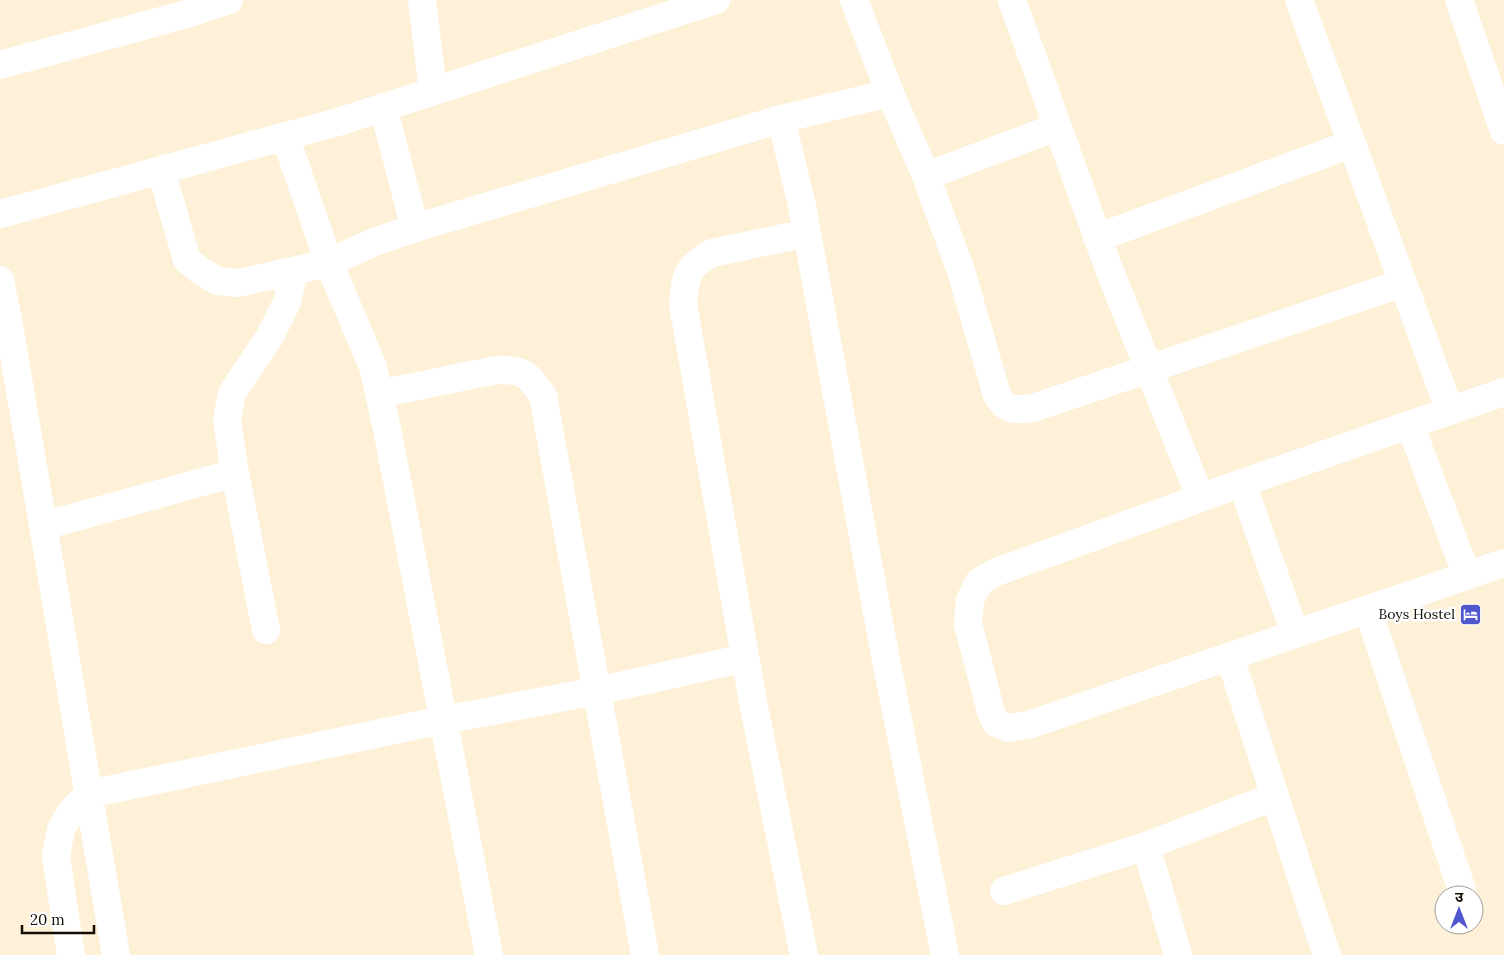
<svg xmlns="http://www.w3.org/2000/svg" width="1504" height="955" font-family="Lora,'Noto Sans Devanagari',serif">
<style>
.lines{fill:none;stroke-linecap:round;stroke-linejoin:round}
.minor{stroke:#fff;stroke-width:28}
.labels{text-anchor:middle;stroke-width:4.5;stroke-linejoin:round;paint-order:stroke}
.poi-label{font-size:14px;fill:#120c03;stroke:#fff;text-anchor:end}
</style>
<rect width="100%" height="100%" fill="#fef1d7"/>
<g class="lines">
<path class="minor" d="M422,0L433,91
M854,0L890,93L926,176L961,271L997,395C1006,412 1016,410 1033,408L1403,283
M1012,0L1109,269L1200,497
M1299,0L1450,411
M1459,0L1504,131
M0,65L190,13L229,0
M383,107L415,228
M781,119L801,201L885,655L945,955
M285,136L329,263L373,367L387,429L489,955
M161,170L187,260L202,272L218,281L238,283L329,263L374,242L415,228L781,119L890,93
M926,176L1057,127
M0,214L338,122L716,0
M1097,238L1351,144
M0,280L10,331L116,955
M1504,392L1242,483L996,572L979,582L970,600L968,624L991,712L996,723L1009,728L1028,725L1504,563
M379,394L496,370C525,370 527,373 543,396L645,955
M1410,425L1467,576
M1242,483L1295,634
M43,526L235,473
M1368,610L1462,890
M266,630L235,473L227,420L232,393L269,338L287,302L294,271
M1230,657L1313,914L1327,955
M1146,846L1178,955
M1004,891L1146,846L1275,796
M71,955L56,857L61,829L72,811L89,794L443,720L597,691L745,658
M804,955L753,702L683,304C686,275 685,268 712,253L807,233"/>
</g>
<defs>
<symbol id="hotel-square" viewBox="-11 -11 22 22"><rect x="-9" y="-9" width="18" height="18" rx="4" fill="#5056cc" stroke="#fff"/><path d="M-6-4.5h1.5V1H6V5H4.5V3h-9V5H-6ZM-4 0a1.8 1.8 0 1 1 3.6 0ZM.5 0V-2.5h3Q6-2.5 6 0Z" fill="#fff"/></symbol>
</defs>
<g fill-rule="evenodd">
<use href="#hotel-square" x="1458" y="602" width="25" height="25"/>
</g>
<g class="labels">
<g class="poi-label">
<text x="1455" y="619">Boys Hostel</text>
</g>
</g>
<g transform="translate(1459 910)"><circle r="24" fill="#ffffff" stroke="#a09e9a"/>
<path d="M0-4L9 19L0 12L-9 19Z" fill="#5056cc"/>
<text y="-8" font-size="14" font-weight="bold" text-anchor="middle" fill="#120c03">उ</text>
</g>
<path d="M22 925v8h72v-8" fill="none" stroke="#120c03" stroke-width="2.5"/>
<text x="30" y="925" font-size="15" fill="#120c03" stroke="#ffffff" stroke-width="4" paint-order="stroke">20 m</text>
</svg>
